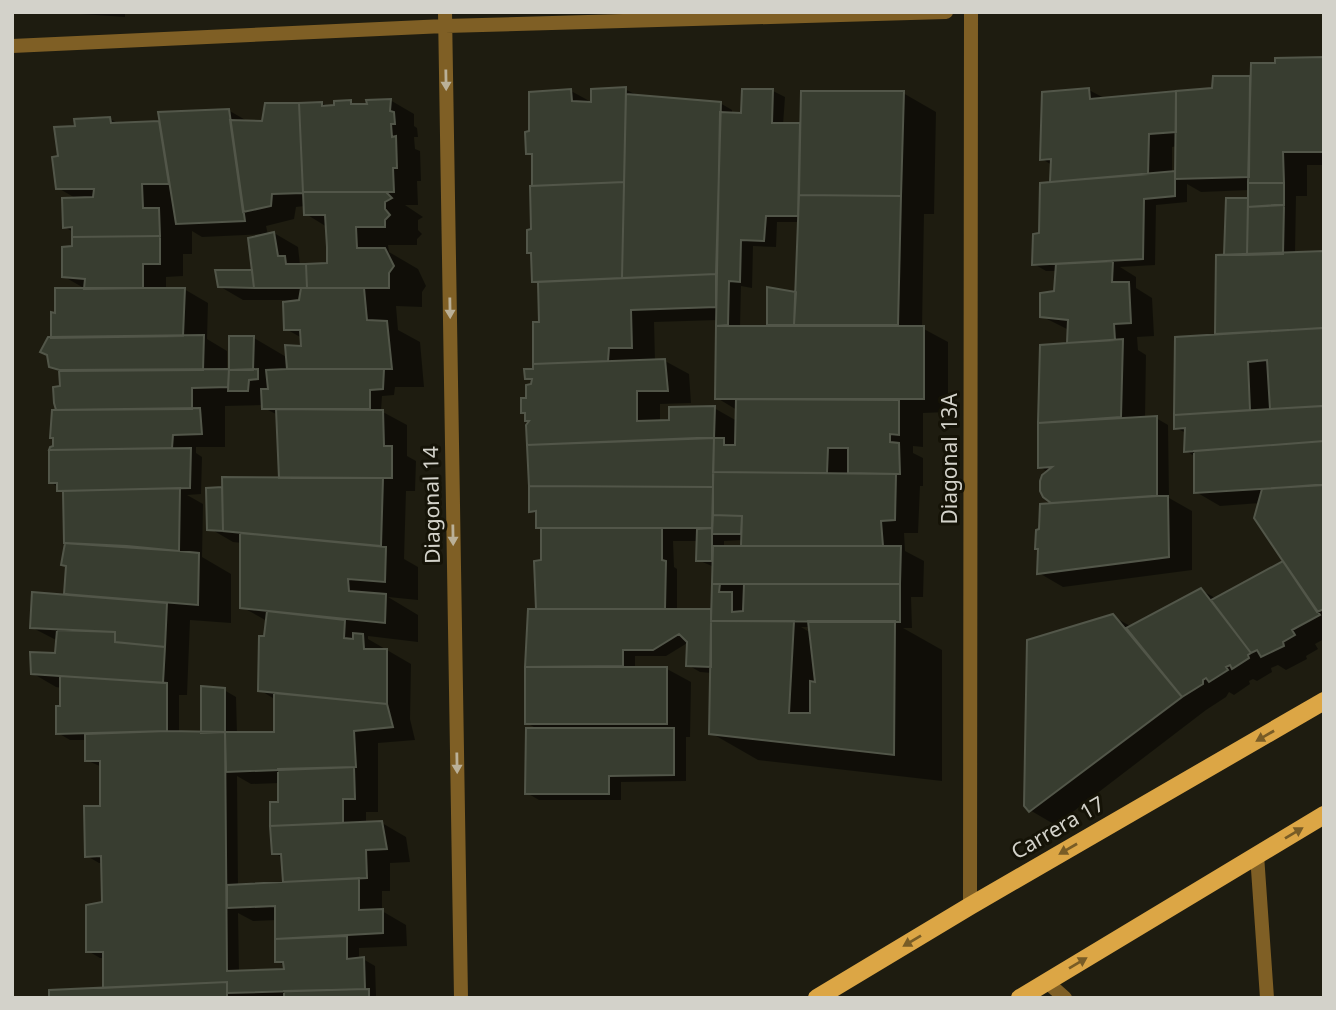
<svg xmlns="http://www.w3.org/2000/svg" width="1336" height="1010" font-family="'Noto Sans',sans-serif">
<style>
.shadow{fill:#0007;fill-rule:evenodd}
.building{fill:#383d30;stroke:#525649;stroke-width:2}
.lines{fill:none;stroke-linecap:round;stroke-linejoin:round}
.lane{stroke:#7f5f25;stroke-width:14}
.street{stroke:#7f5f25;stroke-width:14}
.primary{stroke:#dca645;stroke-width:18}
.oneway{fill:#bab098}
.oneway2{fill:#785c26}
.labels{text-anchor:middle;stroke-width:6;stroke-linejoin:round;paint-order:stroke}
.street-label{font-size:21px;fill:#d3d2ca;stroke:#151307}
</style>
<rect width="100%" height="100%" fill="#1e1c10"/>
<path class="shadow" d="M52,12H125V17Z
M1324,58V165H1307V196H1296L1295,254L1324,253V639L1315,644L1318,649L1306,656L1307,659L1286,670L1278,665L1271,668L1272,672L1257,681L1253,679L1249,681L1250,684L1234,695L1229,692L1226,697L1206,710L1057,824L1052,823L1028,809L1112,616L1132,627L1201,590L1217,599L1285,561L1260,503L1220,506L1196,492V457L1186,451V433L1176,428V338L1222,336L1217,333L1226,257L1227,200H1250V190L1201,192L1187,184V202L1156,205L1155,265L1120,267L1136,277V288L1152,298L1154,336L1137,337L1138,350L1146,355L1145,418H1156L1168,425L1169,498L1192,511V570L1063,587L1039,573L1054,505L1043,493L1048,472L1040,467L1042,347L1069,344V330L1041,316L1056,293L1057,271H1046L1034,264L1057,183L1052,181V165L1042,159L1089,90L1106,99L1213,90L1214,78L1252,77L1276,64ZM1177,146V174L1172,173V147Z
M625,89L640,97L720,103L732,110V115H742L773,91L785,97L783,125L802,127L903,93L936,112L934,214H924L922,328L948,342V412L923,413V447L913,446V453L923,458V486H920L918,533H904L905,551L924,561L923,597H911L912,628H903L942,650V781L758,760L711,733L712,673L700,672L688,665L689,642L666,656H635V669H667L691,682L690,737H686V781L621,782V800H539L527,793L539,730L527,723V667L537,610L543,562V530L538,527V515L531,511V422L527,420V414L523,412L533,386V382L526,378L535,370V324H541L540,284L533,281V254L529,252L533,230L534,156L528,153L531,132L571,91L593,103ZM777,222H800L797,294L769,289L768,327H740L741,286L752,288L753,246L776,247ZM793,313H797L796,334H792ZM718,320L717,398L737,410V421L714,408L671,422H660V404L691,403L689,374L665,361H655L654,322ZM743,540V548H724V541ZM673,541H699L698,560L714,567L713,611H677V569L674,567ZM801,627H811V633Z
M390,100L414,114V126L417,128L418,137H414L415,149L420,151L421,181H417L418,205H405L423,217L418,220V230L422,234L417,239V245H388L389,252L418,269L426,286L422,292V307L396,306L398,330L420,342L424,387H395L394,395L382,396L381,411L407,425V456L416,461L415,491H406L404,559L418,567V600L388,597L418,615V642L368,636V639L411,664L410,719L415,740L378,743V812H366V824L382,823L406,837L410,862L390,863V891H382V911L406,925L407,946L359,948V960L363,959L375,966L376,996L380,998H51L105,989V958H100L88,951L103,904V863H99L87,856L102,808V767L86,760V740H70L58,733L62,688L56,687L32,673L57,655L58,641L31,627L73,597L66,593L68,567L65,493L51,482L54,452L51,450L55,448L61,388V372L51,366L57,315L89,291L63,276L73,248L74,232L64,227L77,199L58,188L60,157L77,128L110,119L120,124L162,125L228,110L249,122L264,123L266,105L322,103L328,107L350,102L357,106L368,105ZM305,206L306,214L327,227L329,265H300L298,247L274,233L268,235L266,226L294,219L296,207ZM192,231L202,237L264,234L254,272L219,286L243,300H284L286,329L302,338L303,348L288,358L254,338L231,373L227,371V351L207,339L208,303L184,289H166V277L183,276V254H192ZM264,405V408L278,415L281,479L207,490L209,528L233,542L242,543V607L267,621L260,690L276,700V734H237L236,697L224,690L203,735L179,733V695H187L190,620L231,623V574L202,557L203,504L187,495L201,494L202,457L196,453V447H225V406ZM237,776L251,784L280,783L274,853L283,858L284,884L238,886ZM238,913L253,921L277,920V961L285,966L286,970L239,972Z"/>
<path class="building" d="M1324,57V152H1283L1284,183H1248L1251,63H1275V58Z
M1213,76H1250L1249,177L1175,179L1176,91L1212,88Z
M626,87L624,182L532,186V154H526L525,132L529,131V92L571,89L572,101L591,102V89Z
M1089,88L1090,99L1176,91V132L1149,134L1148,174L1050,182L1051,159L1040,160L1042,92Z
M742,89H773L772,123H800L798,216H766L764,241L741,240L740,282L729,281L728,325L716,326L720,112L741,113Z
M801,91H904L901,196L799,195Z
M626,94L721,102L716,274L622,278Z
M391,99L390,111L394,112L395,124H391L392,137L396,136L397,168H393L394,192H303L299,103L322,102V106L334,105V101L351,100V104H367L366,100Z
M265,103H299L303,193L272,194L271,206L243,212L230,120L262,121Z
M229,109L245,221L176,224L158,112Z
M110,117L111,123L159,121L169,184H142L143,208H159L160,236L72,237V227L63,228L62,198L93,197L94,189H56L52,157L58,156L54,127L75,126L74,119Z
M1175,171V196L1144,199L1143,259L1032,265L1033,234L1039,233L1040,183Z
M624,182L622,278L532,282L531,253H527V230L531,229L530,186Z
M1248,183H1284V205L1248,207Z
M303,192H386L392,198L385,202V209L390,215L385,220V227H356L357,248H385L394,266L389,273V288H307L306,264L327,263V247L325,215H304Z
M799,195L901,196L898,325H794Z
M1226,198H1248L1247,255H1224Z
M1275,205H1284L1283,254L1247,255L1248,207Z
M274,232L278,256H285L286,264H306L307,288H254L248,238Z
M160,236V264H143V288L84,289L85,279L62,277V247L72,246V237Z
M1324,251V328L1215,334L1216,255Z
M1113,261L1112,282H1129L1131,323L1114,324L1115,340L1067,343L1068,320L1040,317V293L1054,291L1056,264Z
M215,270H252L254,288L218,287Z
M716,274V307L631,310L632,348H609L608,361L533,364V322H539L538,282Z
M767,287L796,292L794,325H767Z
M55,288H185L183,336L51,338V312L55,313Z
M301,288H364L367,320L387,321L392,369H287L285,345L301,346L300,330H284L283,302L299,300Z
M716,326H924V399H715Z
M1321,328H1324V406L1270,409L1267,360L1248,362L1250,410L1174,415L1175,337Z
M204,335L203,370L63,371L49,367L47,355L40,352L48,337Z
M229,336H254L253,370H229Z
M1123,339L1121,417L1038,423L1040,345Z
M665,359L668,391H637V421L669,420V407L715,406L714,438L527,445L526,425L529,421H525V413H521V398H526V385L531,384L532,379H525L524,369H533V364Z
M229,369L228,387L192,388V409L56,410L54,403L53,387L60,386L59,370Z
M258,369V379L249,380L248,391H228L229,370Z
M287,369H384L383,389L370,390V409H262L261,389H268L266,370Z
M736,399L899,400V435L890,434V442L899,443L900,474L848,473V448H828L827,473L713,472L714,438H724V445H735Z
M1321,406H1324V441L1184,452L1185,428L1174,429V415Z
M200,408L202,434L173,435L172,448L49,450L50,447L53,446V438H50L52,410Z
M276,409L383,410L384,446H392V478H279Z
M1157,416V496L1051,503L1043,497L1040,491V481L1042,475L1052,467L1038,468V423Z
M697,438H714L713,487L529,486L527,445Z
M1324,441V485L1194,493V451Z
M191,448L190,488L57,491V483H49V450Z
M713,472L896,474L895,520L881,521L883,546H741L742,516L713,515Z
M222,477L383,478L381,546L223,531Z
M1315,485H1324V609L1317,612L1254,518L1262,489Z
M529,486L713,487L712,528H536V511L529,512Z
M222,487L223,531L207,530L206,488Z
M180,488L179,551L64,543L63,491Z
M1152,496H1168L1169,557L1037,574L1038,549H1035L1036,530L1039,529L1040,504Z
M713,515L742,516L741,534H712Z
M541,528H662V560L666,561L665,609H536L534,561L541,560Z
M712,528V561H696L697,529Z
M240,533L386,547L385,582L348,579L349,591L386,594L385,623L240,608Z
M65,543L127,546L199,553L198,605L64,594L66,566L61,565Z
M713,546H901L900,584H712Z
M1283,561L1320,615L1292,630L1295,635L1283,642L1284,646L1261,657L1257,650L1251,653L1211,600Z
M712,584H720L719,592H732V612L743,611L744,584H900V622L711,621Z
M1201,588L1251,653L1248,655L1249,658L1232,669L1230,665L1226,667L1228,670L1209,682L1206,678L1203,680V684L1182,697L1126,628Z
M32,592L167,603L165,647L115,642V632L30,628Z
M528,609H711V667L686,666L687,642L679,634L653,650H623V666L525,667Z
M267,611L345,620L344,638L353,639V633L363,634L364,649H387V704L258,691L259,636H264Z
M1113,614L1182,697L1029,812L1024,806L1027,640Z
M711,621H794L789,713H810V681L815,682L808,621H895L894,755L709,734Z
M57,630L115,632V642L165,647L163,683L31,674L30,652L55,653Z
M525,667H667V724H525Z
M60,676L167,683V731L56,734V706H60Z
M201,686L225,688V732L201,733Z
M274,693L387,704L393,727L354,731L356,767L226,772L225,732H274Z
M526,728H674V775L609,776V794H525Z
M167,731L225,732L227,971L284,969L283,962H275V939L347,936V959L364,957L365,989L227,993V982L103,988V952H86V905L102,902L101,856L85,857L84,806H100V761H85V734Z
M354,767L355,799H343V823L270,826V802H278V769Z
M382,821L387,849L366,850L367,878L283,882L281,854H272L270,826Z
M359,878V910L383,909V933L275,939V906L227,908V885Z
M227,982V998H49V990Z
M369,989V998H284V991Z"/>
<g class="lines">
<path class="lane" d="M1257,855L1267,998
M1047,982L1065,998"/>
<path class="street" d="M445,12L461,998
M12,46L445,26L946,12
M970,906L971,12"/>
<path class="primary" d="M817,998L970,906L1324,701
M1020,998L1324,815"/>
</g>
<defs><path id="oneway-solid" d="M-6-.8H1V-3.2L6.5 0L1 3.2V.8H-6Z" transform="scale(1.75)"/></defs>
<g class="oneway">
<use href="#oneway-solid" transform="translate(446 80) rotate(89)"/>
<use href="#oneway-solid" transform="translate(450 308) rotate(89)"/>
<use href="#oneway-solid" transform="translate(453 535) rotate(89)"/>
<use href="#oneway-solid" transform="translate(457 763) rotate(89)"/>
</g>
<g class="oneway2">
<use href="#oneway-solid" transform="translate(1265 736) rotate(150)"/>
<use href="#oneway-solid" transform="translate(1294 833) rotate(-31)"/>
<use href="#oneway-solid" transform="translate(1068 849) rotate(150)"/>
<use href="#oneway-solid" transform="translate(912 941) rotate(149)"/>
<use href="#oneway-solid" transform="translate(1078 963) rotate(-31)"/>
</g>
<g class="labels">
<g class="street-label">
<text transform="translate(950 459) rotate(-90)" y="7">Diagonal 13A</text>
<text transform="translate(432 505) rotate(-91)" y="7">Diagonal 14</text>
<text transform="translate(1058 828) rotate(-30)" y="7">Carrera 17</text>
</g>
</g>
<rect width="1336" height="1010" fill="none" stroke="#d3d2ca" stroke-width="28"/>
</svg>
